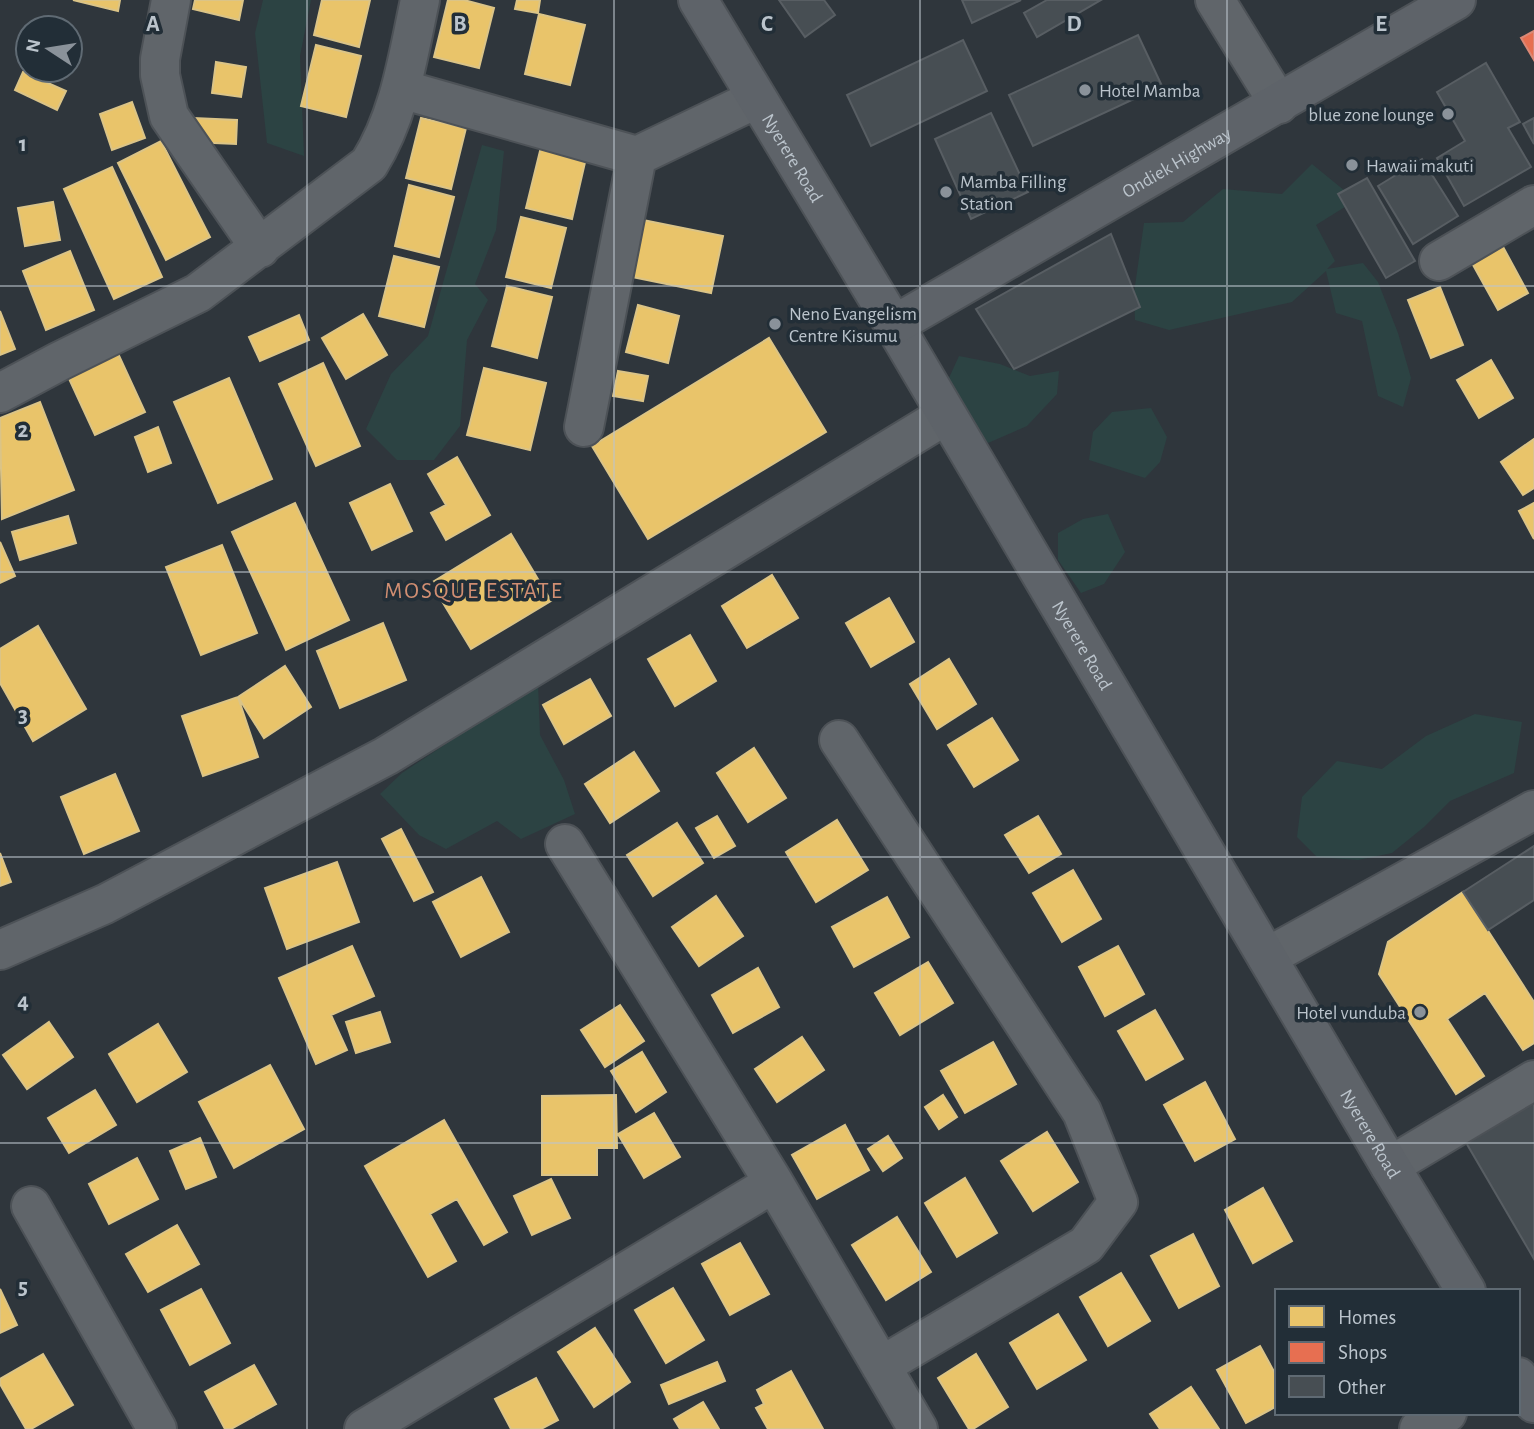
<svg xmlns="http://www.w3.org/2000/svg" width="1534" height="1429" font-family="'Alegreya Sans',sans-serif">
<style>
.green{fill:#2c4343}
.homes{fill:#e9c46a;stroke:#dbc487;stroke-width:2}
.shops{fill:#e76f51;stroke:#da8876;stroke-width:2}
.building{fill:#474e53;stroke:#585e63;stroke-width:2}
.lines{fill:none;stroke-linecap:round;stroke-linejoin:round}
.street-casing{stroke:#4d5257;stroke-width:42}
.secondary-casing{stroke:#4d5257;stroke-width:42}
.street{stroke:#60656a;stroke-width:38}
.secondary{stroke:#5e6369;stroke-width:38}
.grid{fill:none;stroke:#bbc4cc;stroke-width:2;stroke-opacity:0.55}
.poi-dot{fill:#8a929a;stroke:#222e37;stroke-width:2.5}
.labels{text-anchor:middle;stroke-width:7;stroke-linejoin:round;paint-order:stroke}
.poi-label{font-size:19px;fill:#bbc4cc;stroke:#222e37;text-anchor:start}
.street-label{font-size:19px;fill:#bbc4cc;stroke:#222e37}
.quarter-label{font-size:23px;letter-spacing:2px;fill:#d08e72;stroke:#222e37}
.grid-label{font-size:23px;text-anchor:middle;font-weight:bold;fill:#bbc4cc;stroke:#222e37;stroke-width:7;stroke-linejoin:round;paint-order:stroke}
</style>
<rect width="100%" height="100%" fill="#2f363c"/>
<path class="green" d="M263,0H311L300,56L304,156L267,143L255,33Z
M482,145L504,151L496,230L475,284L488,300L467,340L460,426L434,460H397L366,429L391,374L428,336Z
M1312,164L1356,200L1316,225L1335,261L1327,269L1363,263L1378,282L1398,333L1411,378L1403,407L1378,396L1362,321L1336,313L1326,271L1292,302L1169,330L1135,320L1134,293L1144,223L1183,222L1223,189L1282,194Z
M959,356L1000,364L1030,376L1059,371L1057,394L1027,426L988,443L960,415L948,380Z
M1151,408L1167,437L1160,462L1145,478L1089,460L1093,432L1112,412Z
M1108,514L1125,552L1104,584L1081,593L1058,560V533L1083,519Z
M538,683L540,735L564,780L575,814L521,839L497,821L446,849L419,835L380,794L402,773Z
M1475,714L1522,722L1514,773L1450,801L1424,827L1392,853L1358,860L1317,857L1297,837L1302,797L1337,761L1382,769L1426,736Z"/>
<path class="homes" d="M73,0H120L118,11Z
M195,0H243L239,20L193,9Z
M322,0H370L359,47L314,35Z
M448,0H464L494,8L479,68L434,57Z
M517,0H540L538,13L515,9Z
M539,14L585,25L570,85L525,74Z
M316,45L361,56L346,117L301,106Z
M216,62L246,67L241,97L212,93Z
M23,72L66,91L57,110L15,90Z
M132,102L145,138L112,150L100,114Z
M193,118L237,120L236,144L191,142Z
M421,118L466,128L451,189L406,178Z
M161,141L210,237L166,260L118,163Z
M541,147L586,158L572,219L526,208Z
M112,167L162,277L114,299L64,189Z
M409,185L454,197L439,257L395,246Z
M53,202L60,240L25,246L18,208Z
M521,217L566,228L551,288L506,277Z
M643,220L723,236L711,293L632,277Z
M1502,245L1528,293L1498,310L1472,263Z
M70,251L94,310L46,330L23,271Z
M394,256L439,267L424,327L379,316Z
M507,286L552,297L537,358L492,346Z
M1440,287L1463,345L1431,358L1408,300Z
M638,305L679,316L668,363L626,352Z
M0,311L15,349L0,355Z
M363,314L387,355L346,379L322,338Z
M299,315L309,340L260,361L249,337Z
M769,338L826,432L648,539L592,446Z
M115,347L145,412L95,435L65,370Z
M1491,360L1513,398L1479,418L1457,380Z
M323,363L360,446L316,466L279,384Z
M484,368L546,383L530,450L467,435Z
M618,371L648,376L643,401L613,396Z
M229,378L272,479L218,503L174,402Z
M40,402L74,490L2,519L0,418Z
M158,427L171,463L148,472L135,437Z
M1534,439V488L1523,495L1501,462Z
M457,457L490,515L446,540L431,513L446,505L428,474Z
M390,484L412,531L372,550L350,503Z
M295,503L349,620L286,650L232,532Z
M1534,503V539L1519,511Z
M68,516L76,543L20,560L12,532Z
M511,534L551,601L471,649L431,583Z
M0,542L15,576L0,583Z
M222,545L257,633L201,655L166,567Z
M772,575L798,618L747,648L722,606Z
M889,598L914,642L871,667L846,623Z
M383,623L406,680L340,708L317,651Z
M38,626L86,709L33,741L0,683V649Z
M690,635L716,681L675,706L648,659Z
M949,659L976,704L937,729L910,684Z
M285,666L311,707L264,738L238,697Z
M590,679L611,716L564,744L543,705Z
M238,697L258,757L203,776L182,716Z
M992,718L1018,760L974,787L948,745Z
M754,748L786,798L748,822L717,773Z
M634,752L659,791L610,823L585,784Z
M115,774L139,831L84,854L61,797Z
M717,816L735,846L714,858L696,828Z
M1038,816L1061,854L1029,873L1005,835Z
M837,820L868,870L816,902L786,852Z
M677,823L703,863L653,896L627,855Z
M401,829L433,892L414,901L382,839Z
M0,853L11,882L0,886Z
M337,862L359,922L287,949L265,888Z
M1073,870L1101,919L1062,942L1033,893Z
M481,877L509,932L461,957L433,902Z
M1463,892L1534,1002V1043L1523,1050L1485,993L1447,1019L1484,1076L1456,1094L1379,974L1388,942Z
M716,896L743,936L699,966L672,927Z
M887,897L909,937L854,967L832,927Z
M352,946L374,996L331,1015L347,1050L316,1064L279,978Z
M1118,946L1144,994L1105,1016L1079,967Z
M928,962L953,1003L900,1035L875,993Z
M758,968L779,1007L733,1033L712,995Z
M620,1005L644,1041L605,1067L581,1030Z
M1155,1010L1183,1059L1146,1080L1118,1031Z
M380,1012L390,1042L356,1053L346,1022Z
M49,1022L73,1057L27,1089L3,1055Z
M158,1024L187,1072L137,1102L109,1054Z
M802,1037L824,1070L777,1102L755,1069Z
M993,1042L1016,1084L965,1113L941,1071Z
M642,1052L666,1092L636,1112L611,1071Z
M270,1065L304,1129L234,1168L199,1102Z
M1205,1082L1235,1139L1195,1161L1164,1105Z
M95,1090L116,1125L69,1153L48,1118Z
M616,1095L617,1148H597V1175H542V1096Z
M943,1095L957,1117L939,1129L925,1107Z
M654,1113L680,1157L644,1178L618,1134Z
M444,1120L507,1232L484,1245L457,1199L430,1214L456,1261L428,1277L365,1166Z
M845,1125L869,1170L817,1199L792,1155Z
M1047,1132L1078,1182L1033,1211L1001,1161Z
M888,1136L902,1158L883,1171L868,1149Z
M200,1138L216,1177L186,1189L170,1151Z
M137,1158L158,1199L109,1224L89,1184Z
M965,1178L997,1233L957,1257L925,1203Z
M551,1179L570,1218L532,1235L514,1196Z
M1263,1188L1292,1241L1253,1263L1225,1210Z
M897,1217L931,1272L886,1300L852,1245Z
M177,1225L199,1264L148,1292L126,1254Z
M1193,1234L1219,1286L1179,1308L1151,1256Z
M740,1243L769,1294L730,1315L702,1264Z
M1121,1273L1150,1321L1108,1346L1080,1297Z
M673,1288L704,1340L666,1363L635,1310Z
M0,1289L17,1325L0,1333Z
M201,1289L230,1343L190,1365L161,1310Z
M1058,1314L1086,1360L1037,1389L1010,1343Z
M595,1328L630,1382L594,1407L558,1352Z
M1260,1346L1277,1377V1406L1246,1423L1217,1370Z
M43,1354L73,1405L31,1429H26L0,1384V1379Z
M976,1354L1008,1407L973,1429H969L938,1378Z
M717,1362L725,1381L669,1404L661,1385Z
M254,1365L276,1404L231,1429H225L205,1392Z
M791,1371L823,1429H768L756,1408L764,1404L757,1390Z
M536,1378L558,1420L541,1429H511L495,1399Z
M1191,1387L1219,1429H1160L1150,1414Z
M703,1402L719,1429H680L674,1419Z"/>
<path class="shops" d="M1534,31V60L1521,38Z"/>
<path class="building" d="M779,0H824L835,15L805,37Z
M962,0H1021L972,23Z
M1047,0H1101L1037,37L1024,13Z
M1138,35L1162,86L1033,146L1009,95Z
M963,40L987,91L871,146L847,95Z
M1486,63L1520,122L1508,128L1531,167L1464,206L1437,158L1465,141L1437,92Z
M991,113L1028,192L971,219L935,139Z
M1534,118V144L1523,124Z
M1422,159L1458,216L1413,244L1378,186Z
M1367,178L1415,261L1386,278L1338,194Z
M1111,234L1140,307L1014,369L976,309Z
M1534,846V900L1488,930L1463,892Z
M1534,1091V1259L1461,1134Z"/>
<g class="lines">
<defs>
<path id="street" d="M171,0L160,59V75L169,116L260,248
M1215,0L1279,104
M401,89L637,156L756,99
M1439,261L1534,205
M0,393L60,361L198,293L369,164C400,115 408,56 420,0
M584,427L637,156
M839,740L1082,1112L1118,1202L1086,1245L881,1366
M565,844L774,1183L918,1429
M0,950L105,904L386,756L946,415
M1267,957L1534,810
M1390,1166L1534,1080
M31,1206L157,1429
M364,1429L774,1183
M1419,1429L1447,1413"/>
<g id="secondary">
<path id="s1" d="M698,0L894,325L1390,1166L1466,1291"/>
<path id="s2" d="M894,325L1456,0"/>
<path d="M1518,1377L1534,1403"/>
</g>
</defs>
<use href="#street" class="street-casing"/>
<use href="#secondary" class="secondary-casing"/>
<use href="#street" class="street"/>
<use href="#secondary" class="secondary"/>
</g>
<path class="grid" d="M307,0V1429M614,0V1429M920,0V1429M1227,0V1429M0,286H1534M0,572H1534M0,857H1534M0,1143H1534"/>
<g class="poi-dot">
<circle cx="1085" cy="90" r="7"/>
<circle cx="1448" cy="114" r="7"/>
<circle cx="1352" cy="165" r="7"/>
<circle cx="946" cy="192" r="7"/>
<circle cx="775" cy="324" r="7"/>
<circle cx="1420" cy="1012" r="7"/>
</g>
<g class="labels">
<g class="poi-label">
<text x="1099" y="97">Hotel Mamba</text>
<text x="1434" y="121" text-anchor="end">blue zone lounge</text>
<text x="1366" y="172">Hawaii makuti</text>
<text x="960" y="188">Mamba Filling<tspan x="960" dy="22">Station</tspan></text>
<text x="789" y="320">Neno Evangelism<tspan x="789" dy="22">Centre Kisumu</tspan></text>
<text x="1406" y="1019" text-anchor="end">Hotel vunduba</text>
</g>
<g class="street-label">
<text dy="7" stroke="none"><textPath href="#s1" startOffset="184">Nyerere Road</textPath></text>
<text dy="7" stroke="none"><textPath href="#s2" startOffset="326">Ondiek Highway</textPath></text>
<text dy="7" stroke="none"><textPath href="#s1" startOffset="751">Nyerere Road</textPath></text>
<text dy="7" stroke="none"><textPath href="#s1" startOffset="1318">Nyerere Road</textPath></text>
</g>
<g class="quarter-label">
<text x="474" y="598">MOSQUE ESTATE</text>
</g>
</g>
<g class="grid-label">
<text x="153" y="31">A</text>
<text x="460" y="31">B</text>
<text x="767" y="31">C</text>
<text x="1074" y="31">D</text>
<text x="1381" y="31">E</text>
<text x="23" y="151">1</text>
<text x="23" y="437">2</text>
<text x="23" y="722">3</text>
<text x="23" y="1008">4</text>
<text x="23" y="1294">5</text>
</g>
<rect x="1275" y="1289" width="245" height="126" fill="#222e37" stroke="#5f6a73" stroke-width="2"/>
<rect x="1289" y="1306" width="35" height="21" fill="#e9c46a" stroke="#5f6a73" stroke-width="2"/>
<text x="1338" y="1324" font-size="21" fill="#bbc4cc">Homes</text>
<rect x="1289" y="1342" width="35" height="21" fill="#e76f51" stroke="#5f6a73" stroke-width="2"/>
<text x="1338" y="1359" font-size="21" fill="#bbc4cc">Shops</text>
<rect x="1289" y="1376" width="35" height="21" fill="#474e53" stroke="#5f6a73" stroke-width="2"/>
<text x="1338" y="1394" font-size="21" fill="#bbc4cc">Other</text>
<g transform="translate(49 49) rotate(282)"><circle r="33" fill="#222e37" stroke="#5f6a73" stroke-width="2"/>
<path d="M0-5L12 26L0 18L-12 26Z" fill="#8a929a"/>
<text y="-10" font-size="19" font-weight="bold" text-anchor="middle" fill="#bbc4cc">N</text>
</g>
</svg>
